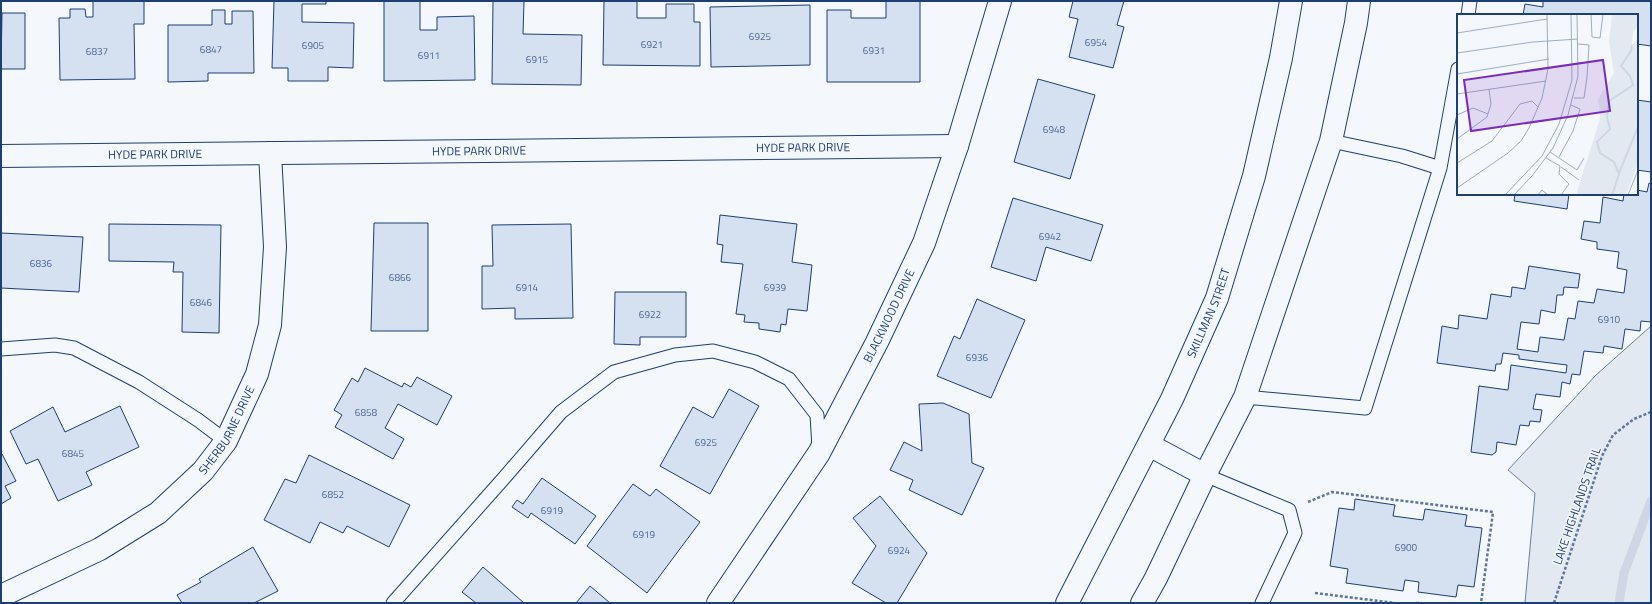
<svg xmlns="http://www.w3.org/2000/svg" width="1652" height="604" font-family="'Titillium Web',sans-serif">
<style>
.green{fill:#e3e9f0;stroke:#687fa3}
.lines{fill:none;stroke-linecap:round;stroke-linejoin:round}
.stream{stroke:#cfd7e4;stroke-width:9}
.building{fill:#d5e0f0;stroke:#1d3f73}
.service-casing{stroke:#1d3f73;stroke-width:15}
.minor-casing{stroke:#1d3f73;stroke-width:24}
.secondary-casing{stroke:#1d3f73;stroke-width:24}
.path{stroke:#5e769c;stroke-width:2.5;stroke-dasharray:3 2;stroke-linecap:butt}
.service{stroke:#f4f7fb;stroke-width:13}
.minor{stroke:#f4f7fb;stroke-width:22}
.secondary{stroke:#f4f7fb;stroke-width:22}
.labels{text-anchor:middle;stroke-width:3;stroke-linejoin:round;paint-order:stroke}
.number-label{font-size:10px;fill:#4b6792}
.street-label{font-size:12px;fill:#1d3f73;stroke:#f4f7fb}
.inset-river{fill:none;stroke:#cfd7e4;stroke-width:2}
.inset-road{fill:none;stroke:#9eadc5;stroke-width:1}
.view{fill:#7b2cbf;fill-opacity:0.15;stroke:#7b2cbf;stroke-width:2}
.inset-edge{fill:none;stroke:#1d3f73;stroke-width:2}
</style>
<rect width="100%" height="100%" fill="#f4f7fb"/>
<path class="green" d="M1651,326V603H1525L1535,493L1508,470L1596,375Z"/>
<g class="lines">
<path class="stream" d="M1619,603L1624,573L1651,501"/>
</g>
<path class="building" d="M93,1H144V24H134L135,79L60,80L59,18H70V9H85L86,17H93Z
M274,1H326V4H302V22L354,23L353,68L328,67V81H288V68H272Z
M384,1H420V30H437V17L474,16L475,80L384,81Z
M493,1H524L523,34L582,35L581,85L492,84Z
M604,1H637V18H666V4H694V22H700V66L603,65Z
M886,1H920V82H827V10H851V18H886Z
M1073,1H1124L1117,25L1124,27L1113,68L1069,57L1078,19L1069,17Z
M1543,1H1651V46L1637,44V15H1523L1525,4L1543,7Z
M810,5V65L711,67L710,7Z
M212,10H225V24H232V11H253L254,73H208V81L168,82V25H212Z
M2,13H25V69H1Z
M1038,79L1095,95L1070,179L1014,162Z
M1637,100L1651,102V172L1637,170Z
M1649,183L1651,184V322L1641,321L1640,331L1625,329L1622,349L1604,346L1603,353L1584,351L1580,375L1572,374L1570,384L1562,382L1560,397L1536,394L1533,409L1542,410L1540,422L1530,421L1529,426L1520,425L1516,445L1497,442L1496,452L1492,455L1471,452L1479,386L1508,390L1511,365L1566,373L1567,365L1519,359V355L1503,353L1501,364H1496L1495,371L1437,363L1442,326L1458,329L1459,315L1487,319L1491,294L1511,297L1512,287L1525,289L1529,266L1580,274L1578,288L1564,287L1563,295H1557L1555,313L1541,310L1539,324L1521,322L1517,349L1538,352L1540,337L1564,340L1568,318L1575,319L1578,301L1594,303L1597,289L1624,293L1627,270L1617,268L1619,252L1597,249V242L1581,239L1584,221L1600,223L1603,197L1623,201L1624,194H1637V190L1647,192Z
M1515,194H1569L1567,209L1514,201Z
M1013,198L1103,225L1091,261L1046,247L1036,281L991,267Z
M720,215L797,224L792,262L812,265L807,311L788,309L786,325L781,324L780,332L759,329V323L744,322L745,315L736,314L743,264L721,262L723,245L717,244Z
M374,223H428V331H371Z
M109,224L221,225L219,333L182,332L183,272H173L174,262L109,261Z
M571,224L573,318L515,319V308L482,309V266H493L492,225Z
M1,233L83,237L79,292L1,288Z
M615,292H686V337H640V345L614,344Z
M977,299L1025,320L991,398L937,376L954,336L960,339Z
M365,368L402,387L404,383L411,387L417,377L452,396L437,425L398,404L385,428L404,439L393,459L335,427L342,415L334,410L352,378L358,382Z
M729,389L759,406L710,494L660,466L693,407L713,418Z
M943,403L969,414L972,463L984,468L962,515L909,490L913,480L890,470L904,442L922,451L919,404Z
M120,406L139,447L86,472L92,485L58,501L38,459L26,464L10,431L53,407L65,432Z
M1,454H2L16,481L5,486L11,498L1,504Z
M309,455L410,505L389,547L347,526L343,533L320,522L310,543L264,520L285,479L296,483Z
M542,478L596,516L575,544L531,513L528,518L512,507L517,500L523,504Z
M633,484L650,496L656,489L700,522L647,593L587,546Z
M880,496L927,553L897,603H886L852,583L876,546L853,518Z
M1355,499L1395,505L1393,516L1423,520L1425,509L1467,515L1465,526L1482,528L1474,587L1458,585L1456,597L1418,592L1419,582L1405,580L1403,591L1346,583L1348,569L1330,566L1339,508L1354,510Z
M253,547L278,591L254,603H182L177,595L201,582L199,579Z
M483,567L524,603H476L462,592Z
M590,586L610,603H576Z"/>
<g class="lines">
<defs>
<path id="service" d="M1468,15L1470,1
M1331,141L1402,156L1440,168
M1,349L55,345L74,348L139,382L198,420L226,441
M1245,397L1365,408L1440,168L1458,69
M1205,475L1289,510L1295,533L1262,603
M393,603L504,478L561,412L614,372L675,355L713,351L755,362L789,379L817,415L819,448"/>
<g id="minor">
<path id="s1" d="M1,156L957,146"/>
<path id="s2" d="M1,596L100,549L158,513L203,471L226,441L257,374L270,325L275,247L270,153"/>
<path id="s3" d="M718,603L819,453L877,342L924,243L957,146L1000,1"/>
</g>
<g id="secondary">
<path d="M1149,445L1205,475"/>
<path id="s4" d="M1067,603L1172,399L1217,298L1254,176L1281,58L1291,1"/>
<path d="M1142,603L1156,578L1205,475L1245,397L1331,141L1356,23L1359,1"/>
</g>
</defs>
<use href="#service" class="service-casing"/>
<use href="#minor" class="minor-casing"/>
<use href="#secondary" class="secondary-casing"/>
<path class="path" d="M1308,502L1332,492L1493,512L1481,603
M1315,593L1395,603
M1416,603H1422
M1554,603L1602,456L1613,435L1634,419L1651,412"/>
<use href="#service" class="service"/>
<use href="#minor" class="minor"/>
<use href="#secondary" class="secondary"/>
</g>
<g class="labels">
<g class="number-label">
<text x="760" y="40">6925</text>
<text x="1096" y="46">6954</text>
<text x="652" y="48">6921</text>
<text x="313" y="49">6905</text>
<text x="211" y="53">6847</text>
<text x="874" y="54">6931</text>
<text x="97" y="55">6837</text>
<text x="429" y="59">6911</text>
<text x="537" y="63">6915</text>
<text x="1054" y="133">6948</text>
<text x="1050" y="240">6942</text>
<text x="41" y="267">6836</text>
<text x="400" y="281">6866</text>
<text x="527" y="291">6914</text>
<text x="775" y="291">6939</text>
<text x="201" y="306">6846</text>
<text x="650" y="318">6922</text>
<text x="1609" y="323">6910</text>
<text x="977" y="361">6936</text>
<text x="366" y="416">6858</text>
<text x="706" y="446">6925</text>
<text x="73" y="457">6845</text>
<text x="333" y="498">6852</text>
<text x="552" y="514">6919</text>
<text x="644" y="538">6919</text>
<text x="1406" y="551">6900</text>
<text x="899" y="554">6924</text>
</g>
<g class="street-label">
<text dy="4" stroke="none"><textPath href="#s1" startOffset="802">HYDE PARK DRIVE</textPath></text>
<text dy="4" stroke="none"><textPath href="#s1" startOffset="478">HYDE PARK DRIVE</textPath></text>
<text dy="4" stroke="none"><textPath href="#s1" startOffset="154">HYDE PARK DRIVE</textPath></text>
<text dy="4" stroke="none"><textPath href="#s4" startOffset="323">SKILLMAN STREET</textPath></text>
<text dy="4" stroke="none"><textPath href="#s3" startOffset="335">BLACKWOOD DRIVE</textPath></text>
<text dy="4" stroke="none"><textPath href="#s2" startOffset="287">SHERBURNE DRIVE</textPath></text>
<text transform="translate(1577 506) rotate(-71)" y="4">LAKE HIGHLANDS TRAIL</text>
</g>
</g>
<g transform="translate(1457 14)">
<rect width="181" height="181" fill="#f4f7fb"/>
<path d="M181,0V11L176,18L175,31L181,25V149L169,181H119L143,105L142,89L140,87L157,59L152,28L155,1Z" fill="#e3e9f0"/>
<path class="inset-river" d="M162,159L181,113M155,181L162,160L157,148L143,139L140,128L153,115L150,103L152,87L176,71L173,62L164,52L174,37L175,31"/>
<path class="inset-road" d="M134,0L135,23L143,24L146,0M0,19L90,5M0,39L76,28L121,25M0,60L92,45M0,80L89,67M117,84H127L130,63L132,31L121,30M0,101L16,94L31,100M0,125L30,103L34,90L32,75M93,138L120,156L127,144M102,143L116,117L123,95L114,91M89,144L103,152L102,160L112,170L104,181M0,149L35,127L63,90L75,87L81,93M104,153L122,166M0,174L51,139L64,127L72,114L85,84L91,55L90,0M48,181L85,142L102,110L115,66L114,0M57,181L75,162L96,134L111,101L121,62L120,0M81,181L85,176L91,181M171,181L181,156"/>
<path class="view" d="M146,46L153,97L14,117L7,66Z"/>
<rect width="181" height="181" class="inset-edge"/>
</g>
<rect width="1652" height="604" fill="none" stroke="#1d3f73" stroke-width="4"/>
</svg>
